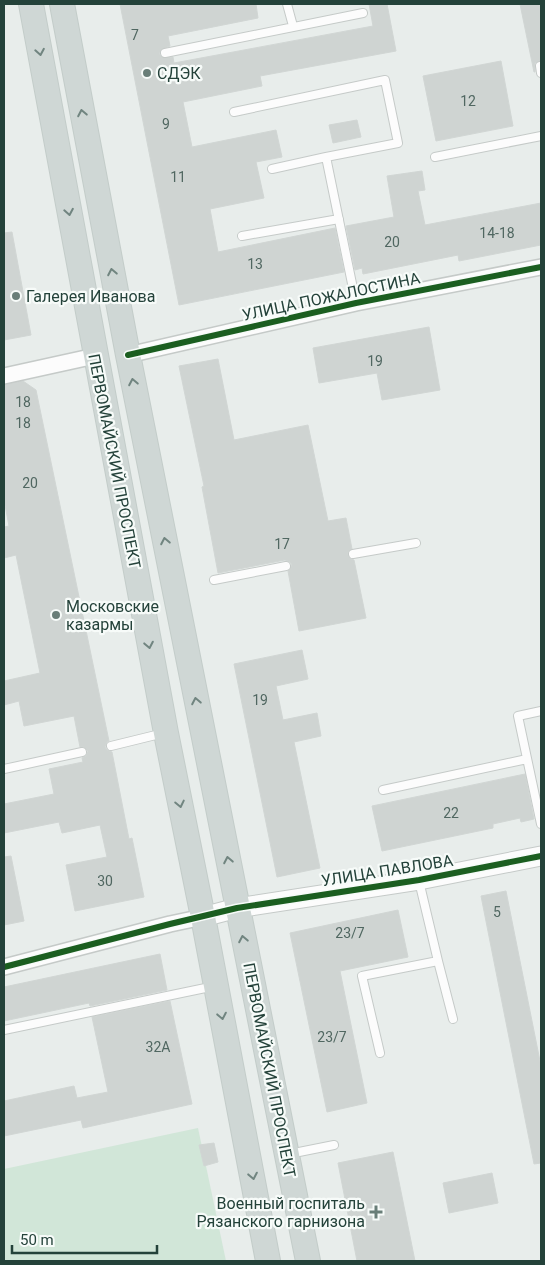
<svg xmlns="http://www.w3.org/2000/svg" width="545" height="1265" font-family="Roboto,sans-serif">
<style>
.green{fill:#d1e6d8}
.building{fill:#cfd4d2;stroke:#d1d6d4}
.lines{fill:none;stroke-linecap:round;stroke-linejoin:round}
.service-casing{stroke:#c5cac8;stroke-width:10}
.minor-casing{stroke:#c5cac8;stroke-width:18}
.tertiary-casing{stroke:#c5cac8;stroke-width:21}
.primary-casing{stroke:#c3ccc9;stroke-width:26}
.service{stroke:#fcfcfc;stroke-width:8}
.minor{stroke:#fcfcfc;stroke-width:15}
.tertiary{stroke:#fcfcfc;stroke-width:19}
.primary{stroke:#cfd7d5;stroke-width:24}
.cycleway-casing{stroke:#f7fbf9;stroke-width:9}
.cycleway{stroke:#1b5e20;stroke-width:6}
.oneway{stroke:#718580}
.poi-dot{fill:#697e78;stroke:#f7fbf9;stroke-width:2}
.labels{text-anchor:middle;stroke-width:4.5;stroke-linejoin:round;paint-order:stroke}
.number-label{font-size:14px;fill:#506761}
.poi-label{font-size:16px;fill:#24423a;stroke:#f7fbf9;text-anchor:start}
.street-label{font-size:16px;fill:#24423a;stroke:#f7fbf9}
</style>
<rect width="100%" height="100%" fill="#e8edeb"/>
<path class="green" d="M198,1128L226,1261H4V1169Z"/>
<path class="building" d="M120,4H256L258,18L168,36L170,46L162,49L159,54L164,58L173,57L174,63L373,26L369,4H387L396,51L260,76L262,86L183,102L192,147L276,130L282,157L256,162L264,198L210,209L218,252L335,228L344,272L179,305Z
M520,4H541V61L535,63V72H534Z
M501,61L513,126L436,141L423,76Z
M357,120L361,137L333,143L329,125Z
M422,171L425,190L418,191L425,225L541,203V245L459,261L458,255L363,274L362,268L355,270L346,226L394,217L387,176Z
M12,232L31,335L4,340V233Z
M429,327L440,390L382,400L377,373L319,383L313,348Z
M218,359L234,440L308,425L328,521L346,518L352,549L348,552V555L351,559L354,560L366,618L299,631L288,571L292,565L290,562L285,560L218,573L202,487L204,486L179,366Z
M23,381L36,390L109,741L107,742L105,747L107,750L112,752L129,839L132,838L144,897L75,911L66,865L107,857L100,825L62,833L59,822L4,833V804L54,794L49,769L83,762L82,758L86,756L88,751L84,747H80L74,716L24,726L19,701L4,705V681L40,673L16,555L4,558V527L9,526L4,500V385Z
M302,650L308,679L276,686L283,720L317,713L321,736L294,742L320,868L277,877L234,664Z
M525,774L534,819L521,822L520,818L493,824V828L382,851L372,806Z
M11,856L24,921L4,925V857Z
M506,891L541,1066V1163L534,1164L481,896Z
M398,910L408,957L340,971L367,1103L327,1112L290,933Z
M160,954L167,990L90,1006L89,1003L4,1021V987Z
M170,1001L192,1104L83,1128L81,1120L4,1136V1101L74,1086L77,1098L108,1092L92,1017Z
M214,1143L218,1162L204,1166L199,1145Z
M393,1152L415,1261H357L338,1163Z
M492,1173L498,1203L449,1213L443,1183Z"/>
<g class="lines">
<defs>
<path id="service" d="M287,4L293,26
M165,53L363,13
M540,66L541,73
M234,112L385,80L398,143L326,157
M435,157L541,136
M272,169L326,157L356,303
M242,236L339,219
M353,554L416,543
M214,580L286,566
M541,711L518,716L541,824
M111,746L164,733
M4,769L82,752
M383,790L527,759
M438,961L453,1019
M4,1030L215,986
M380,1053L362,976L438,961L419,881
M289,1154L334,1145"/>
<path id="minor" d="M128,355L356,303L541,267
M4,376L95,356
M4,967L170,924L203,917"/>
<path id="tertiary" d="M203,917L237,908L419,880L541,856"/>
<path id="primary" d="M31,4L166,733L203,917L268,1261
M62,4L128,355L308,1261"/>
</defs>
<use href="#service" class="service-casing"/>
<use href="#minor" class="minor-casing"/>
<use href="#tertiary" class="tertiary-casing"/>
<use href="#primary" class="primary-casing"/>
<use href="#service" class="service"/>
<use href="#minor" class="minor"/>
<use href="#tertiary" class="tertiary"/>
<use href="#primary" class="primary"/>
<defs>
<path id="cycleway" d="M128,355L356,303L541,267
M4,967L170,924L237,908L419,880L541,856"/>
</defs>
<use href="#cycleway" class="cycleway-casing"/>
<use href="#cycleway" class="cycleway"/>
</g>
<defs><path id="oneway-chevron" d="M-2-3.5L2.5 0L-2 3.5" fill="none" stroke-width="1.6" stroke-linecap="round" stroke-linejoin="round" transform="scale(1.25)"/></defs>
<g class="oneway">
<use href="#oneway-chevron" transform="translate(40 52) rotate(80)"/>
<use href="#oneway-chevron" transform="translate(82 113) rotate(-101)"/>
<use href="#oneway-chevron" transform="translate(69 212) rotate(80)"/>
<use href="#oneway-chevron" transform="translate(112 272) rotate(-101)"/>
<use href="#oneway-chevron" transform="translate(133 382) rotate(-101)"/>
<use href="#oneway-chevron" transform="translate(165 541) rotate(-101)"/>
<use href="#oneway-chevron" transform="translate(149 645) rotate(79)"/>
<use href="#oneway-chevron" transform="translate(196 701) rotate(-101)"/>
<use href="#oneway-chevron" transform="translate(180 804) rotate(78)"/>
<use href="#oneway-chevron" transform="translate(228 860) rotate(-101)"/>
<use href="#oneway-chevron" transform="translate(243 939) rotate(-101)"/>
<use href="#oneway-chevron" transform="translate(222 1016) rotate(79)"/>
<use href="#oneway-chevron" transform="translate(253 1176) rotate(79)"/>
</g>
<g class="poi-dot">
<circle cx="147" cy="73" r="5"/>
<circle cx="16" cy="296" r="5"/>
<circle cx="56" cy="615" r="5"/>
<path d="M373.5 1204.5h5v5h5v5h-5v5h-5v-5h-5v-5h5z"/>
</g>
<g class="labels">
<g class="number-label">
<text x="135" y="40">7</text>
<text x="468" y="106">12</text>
<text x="166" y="129">9</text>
<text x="178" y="182">11</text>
<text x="497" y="238">14-18</text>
<text x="392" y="247">20</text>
<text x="255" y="269">13</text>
<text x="375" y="366">19</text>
<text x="23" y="407">18</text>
<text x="23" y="428">18</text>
<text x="30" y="488">20</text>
<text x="282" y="549">17</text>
<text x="260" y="705">19</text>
<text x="451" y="818">22</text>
<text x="105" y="886">30</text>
<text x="497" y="917">5</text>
<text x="350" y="938">23/7</text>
<text x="332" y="1042">23/7</text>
<text x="158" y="1052">32А</text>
</g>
<g class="poi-label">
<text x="157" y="79">СДЭК</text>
<text x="26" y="302">Галерея Иванова</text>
<text x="66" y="612">Московские<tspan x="66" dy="18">казармы</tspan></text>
<text x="365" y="1209" text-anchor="end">Военный госпиталь<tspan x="365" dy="18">Рязанского гарнизона</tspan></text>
</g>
<g class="street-label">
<text transform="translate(331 296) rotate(-12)" y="6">УЛИЦА ПОЖАЛОСТИНА</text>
<text transform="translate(115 461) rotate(79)" y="6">ПЕРВОМАЙСКИЙ ПРОСПЕКТ</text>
<text transform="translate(387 870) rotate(-9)" y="6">УЛИЦА ПАВЛОВА</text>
<text transform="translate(270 1070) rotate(79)" y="6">ПЕРВОМАЙСКИЙ ПРОСПЕКТ</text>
</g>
</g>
<rect width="545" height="1265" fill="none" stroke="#24423a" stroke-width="10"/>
<path d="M12 1245v8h145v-8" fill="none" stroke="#24423a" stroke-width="2.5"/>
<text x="20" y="1245" font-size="15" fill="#24423a" stroke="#f7fbf9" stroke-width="4" paint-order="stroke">50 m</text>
</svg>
